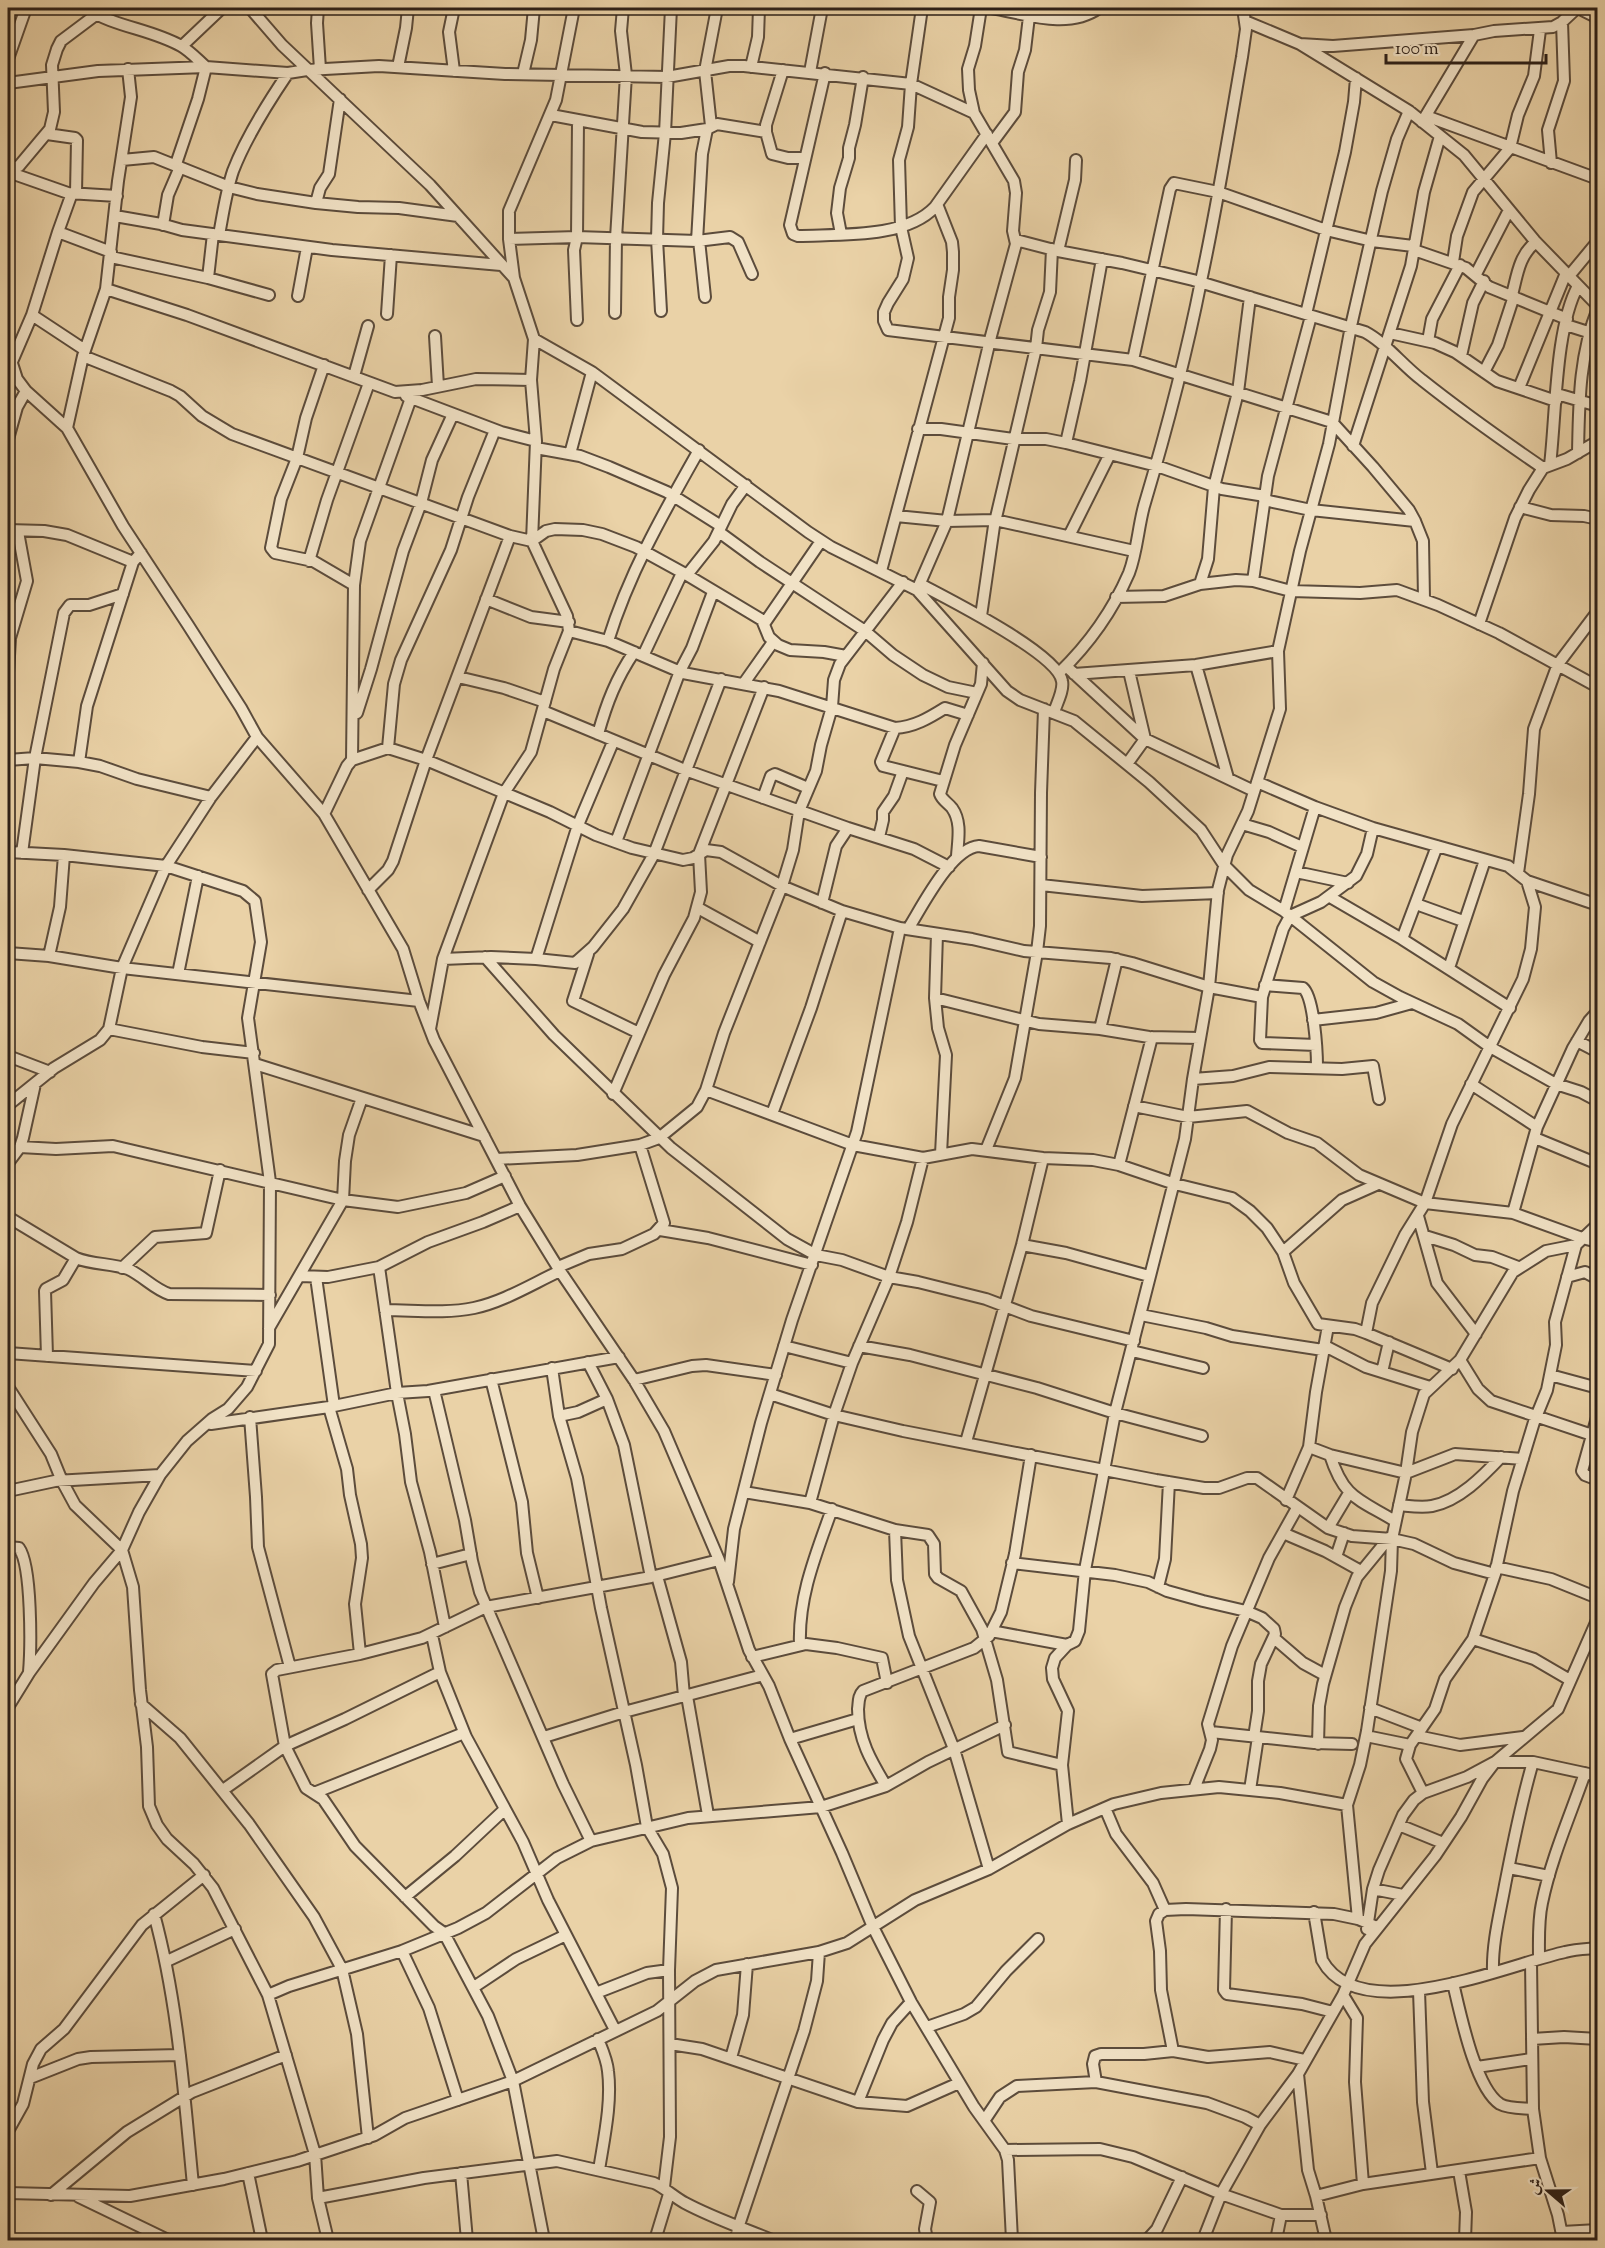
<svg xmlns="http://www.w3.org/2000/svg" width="1605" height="2248" font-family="'Sorts Mill Goudy',Amiri,serif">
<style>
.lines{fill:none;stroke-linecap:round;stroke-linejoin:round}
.street-casing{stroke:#5c4c3c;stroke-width:14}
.street{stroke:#f1e2c6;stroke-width:10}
</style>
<rect width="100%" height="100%" fill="#ead2a7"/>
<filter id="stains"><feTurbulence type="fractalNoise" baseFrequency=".00333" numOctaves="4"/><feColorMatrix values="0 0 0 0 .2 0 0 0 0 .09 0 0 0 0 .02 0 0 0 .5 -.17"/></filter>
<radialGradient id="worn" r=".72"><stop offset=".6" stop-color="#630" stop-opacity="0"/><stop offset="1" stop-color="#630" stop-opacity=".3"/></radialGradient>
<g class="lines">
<defs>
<path id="street" d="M86,8C114,27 151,29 181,46C190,51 198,60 206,67L198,99L176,164
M250,8L282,45L430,185L514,278L534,339L531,380L536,441L532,541L567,616L569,631L554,669L531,752L504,793L443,959L430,1029
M318,8L317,23L320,69
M454,8L449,32L454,71
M922,8L911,84L908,127L899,160L901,227L908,258L903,279L888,303L884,312V321L888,330L1133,360L1332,422L1373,467L1409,510L1415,521L1423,541L1424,599
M992,8C1026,14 1068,30 1099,8
M1578,8L1598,18
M1245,21L1300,44L1333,46L1474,35L1494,31L1553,27L1562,22L1577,8
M1300,44L1409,111L1464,155L1535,241L1598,306
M182,46L222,8
M8,59L26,8
M398,67L406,28L408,8
M751,67L758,37L759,8
M783,70L766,125V132L772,154L788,158H805
M810,72L822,8
M825,73L790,225L793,234L798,236C839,234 905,239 935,207L987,134
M523,74L531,40L534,8
M8,83L98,71L206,67L288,73L307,70L379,66L505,74L667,77L729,66H744L911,84L974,113L1014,181L1016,193L1013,231L1016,244L991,336L947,521L917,590
M974,113L969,90L968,69L975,46L981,8
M551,115L642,132L681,133L707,129L717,124L766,132
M1426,116L1598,179
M1422,122L1474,35
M711,126L705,71L717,8
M47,134L75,138L77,140L76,193
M992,143L1015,112L1018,72L1025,50L1030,8
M122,160L154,157L229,187L257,194L316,203L358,207L399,208L458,216
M1551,163L1548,130L1564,81L1562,22
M8,170L19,166L50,129L54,112L52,65L57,49L61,41L97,14
M8,172L68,193L117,196
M316,203L320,188L329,174L340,99
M115,216L161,224L182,230L332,250L501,265
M163,225L168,195L180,167
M58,232L111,252
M841,234L837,213L840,188L849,158V148L855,125L863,77
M219,235C223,214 226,192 233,171C246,137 267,104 288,73
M509,239L577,237L697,241L730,237L738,242L752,274
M699,240L705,297
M1016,240L1058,251L1122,263L1193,280L1365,332C1386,343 1402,365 1422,380C1461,411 1502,440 1543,468
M697,241L702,154L707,129
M1414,250L1466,268L1489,287L1567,319
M1058,251L1075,180L1076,160
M111,257L208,278L269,295
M1453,262L1457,236L1473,192L1510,148L1518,115L1534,76L1540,30
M1476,274L1509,210
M1569,276L1598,241
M208,278L213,234
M514,278L509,239V211L556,100L574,8
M106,289L187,315L395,392L422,390L476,379L531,380
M1512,295C1517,276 1519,255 1536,242
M298,296L307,247
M661,311L657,239L658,203L665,133L671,8
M615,313L616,238L626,75L621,31L623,8
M387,314L391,255
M1306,314L1345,152L1354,102L1356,78
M32,315L85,350
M577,320L574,250L577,237L578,121
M1566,325L1588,332
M1390,333L1435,343L1455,352L1497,381L1556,401
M435,336L438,386
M534,339L592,372L808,532L831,547L917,590L1007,691L1020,700L1074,721L1149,782L1201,830L1224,865L1249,890L1284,911L1373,982L1400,997L1458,1024L1490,1047L1556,1084L1581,1092L1598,1101
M1428,341L1432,319L1460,265
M8,351L17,379L26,391L67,428L123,526L188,625L241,708L257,737L324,814L403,949L419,1001L434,1040L520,1206L560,1271L634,1380L664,1431L719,1560L749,1650L769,1686L790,1739L842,1853L873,1927L911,2002L974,2107L1005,2150L1008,2160L1012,2240
M83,356L171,391L180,396L202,416L232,434L510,536L532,541L546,531L555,529L583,530L602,534L636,547L687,575L762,620L769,637L778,645L790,650L824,652L846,656
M1461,356L1473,303L1484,281
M1133,360L1170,189L1174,183L1218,192L1326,230L1372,241L1413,246
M11,364L32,315L58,232L72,193
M324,365L306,418L297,458L281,499L271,548L275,553L313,561L354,585
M1484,372L1498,345L1514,296
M354,376L368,326
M1519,388L1566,273
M1557,394L1598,406
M406,396L501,432L536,441
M67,428L83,356L106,289L118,181L131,97L128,69
M918,429H941L1013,439H1046L1066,443L1157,466L1222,489L1265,496
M8,439L17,407L26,391
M1066,443L1080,381L1102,259
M1353,446L1411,266L1424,192L1440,136
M536,448L580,456L609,467L667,492L721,526
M1578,453C1579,403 1579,355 1598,308
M570,454L592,372
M1550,465C1556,416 1555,328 1578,286
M1264,500L1311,510L1415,521
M1520,507L1551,515L1584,516L1598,519
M896,516L947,521L995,520L1134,551
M8,530L44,531L67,535L133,562
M719,532L760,562L865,631L893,655L923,675L948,687L977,693
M1069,536L1110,454
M309,561L327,500L369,383
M881,571L949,318V297L953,270V252L952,242L937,204
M687,575L714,541L732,504L746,485
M1253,581L1268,476L1311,316
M920,584C946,598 1057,653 1062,681C1064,690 1057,703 1054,712
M1200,584L1208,559L1214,487L1238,392L1250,297
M1116,597L1164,596L1200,584L1236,580L1253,581L1291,591L1360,593L1397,590L1438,605L1499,633L1598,687
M486,599L531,617L569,622
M981,616L994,526L1036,348L1038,330L1050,292L1052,249
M764,624L821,541
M1479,624L1515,518L1529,490L1543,468L1567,459L1598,441
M569,631L608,641L683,673L779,691L895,728C914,727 929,718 945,708L968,715
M608,641C629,573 664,512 699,450
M643,656L682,573
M1196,665L1228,778
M1066,666L1145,739L1254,791
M8,673L10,638L27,581L18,532
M1059,673C1088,645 1113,610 1129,573C1137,552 1138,528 1144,506C1166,432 1186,357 1201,281C1217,207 1229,132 1242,57L1246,29L1243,8
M1074,674L1196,665L1278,651
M458,677L504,688L545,702
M744,683L773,642
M543,711L685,770L848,828L914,849L949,867
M357,713L371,669L403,551L421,503L432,460L453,414
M895,728L881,762L883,766L943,781
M598,734C607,702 616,679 634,652
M388,748L394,684L401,660L451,550L468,497L495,430
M8,760L35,758L79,762L100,766L137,779L211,797
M352,760L354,585L360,541L411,398
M79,762L87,706L133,562L141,553
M1127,764L1145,739L1129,671
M1257,782L1315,807L1373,828L1508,866L1527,881L1598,905
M763,798L771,776L775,774L808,788
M324,814L347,766L352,760L388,748L426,760L550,812L596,835L632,848L683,860L693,858L706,850L721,852L782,886L842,911L900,928L972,939L1024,951L1111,958L1132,963L1209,987L1262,997
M1242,824L1269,832L1302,847
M879,837L883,820V812L894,796L903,771
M616,842L680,671L692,648L713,592
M8,852L64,855L166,866L243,891L255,901L261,942L248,1018L270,1182L269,1344L247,1387L228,1409L212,1419L187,1441L160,1475L139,1512L122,1550L94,1583L29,1673L8,1707
M22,853L35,758L64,613L70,605H89L123,594
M957,856C958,840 962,822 952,808C948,803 942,800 940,794L955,745L981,684L983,663
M1296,872L1348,883
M1518,873L1529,794L1534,729L1558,664L1598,611
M1041,885L1142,896L1218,893
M368,890L388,870L393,861L426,760L510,536
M1330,897L1402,939L1510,1008
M822,903L836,846L848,828
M1416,904L1463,921
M698,908L760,942
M1284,911L1315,807
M908,929C922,907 951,848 979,846L1041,857
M937,934L935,998L938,1028L946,1055L941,1154
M1402,939L1437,846
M8,953L49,956L122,968L419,1001
M588,954L573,1001L639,1033
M49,956L60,907L64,855
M485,957L554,1035L671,1148L787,1239L816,1255L842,1260L889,1277L918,1282L986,1299L1031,1316L1134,1341
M443,959L491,957L536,959L575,963L593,947L623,909L654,854L721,679
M536,959L578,825L613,742
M1449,968L1485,860
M178,974L198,876
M1265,985L1303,988C1314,997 1317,1051 1317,1067
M935,998L1039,1024L1100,1029L1149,1037L1200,1038
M1313,1020L1376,1013L1412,1003
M109,1029L202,1047L254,1053
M1100,1029L1117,959
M1577,1041L1598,1052
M1316,1045L1262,1043L1260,1040L1262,997L1283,929L1290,916L1321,902L1356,876L1367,854L1373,828
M8,1056L50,1072
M255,1064L484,1136
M1193,1079L1233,1076L1269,1067L1342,1069L1373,1066L1379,1099
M1471,1084L1537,1127
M706,1090L853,1145L923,1158L972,1149L1043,1158L1093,1160L1119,1165L1175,1184L1232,1198L1250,1211L1267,1228L1283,1252L1294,1283L1318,1324L1355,1329L1366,1333L1452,1369
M613,1094L664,975L694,918L701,892L699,854L764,687
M8,1105L54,1068L100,1040L109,1029L122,968L166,866L211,797L257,737
M1134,1106L1188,1117L1247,1111L1288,1133L1317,1143L1359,1175L1425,1203L1513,1213L1582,1238L1598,1242
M772,1114L811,1008L842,911
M1535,1138L1598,1164
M20,1147L56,1149L113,1146L343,1200L398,1207L466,1193L505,1176
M986,1150L1015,1078L1037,952L1040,926L1041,793L1044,709
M496,1159L577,1155L640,1145L659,1138L697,1107L706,1090L724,1033L782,886L793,850L799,811L816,771L821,745L832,707L834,680L840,664L903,582
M8,1163L20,1147L23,1138L35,1084
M1119,1165L1152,1037
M1513,1213L1537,1127L1573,1048L1589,1021L1598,1011
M1418,1216L1437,1283L1476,1334
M8,1217L76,1258C93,1265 111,1263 128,1269C143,1276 154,1289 169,1294L270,1295
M660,1230L708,1238L812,1265
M1425,1236L1454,1245L1475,1255L1492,1257L1518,1267
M1022,1245L1066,1253L1149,1276
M1283,1252L1342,1200L1378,1184
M379,1267L397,1393L405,1434L411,1482L430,1552L445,1627
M558,1267L589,1254L622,1249L654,1234L664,1223L640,1145
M122,1268L155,1237L206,1233L220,1170
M300,1276L328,1277L379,1267L428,1242L483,1222L520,1206
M316,1277L334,1406
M1567,1277L1585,1272L1598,1279
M385,1310C414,1310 445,1314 474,1308C503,1302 532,1284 560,1271
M1141,1315L1206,1328L1232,1336L1323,1350
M269,1328L343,1200L345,1161L349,1135L362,1098
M1366,1333L1372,1303L1405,1235L1425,1203L1452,1124L1523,979L1531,949L1535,907L1527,881
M784,1346L852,1363
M859,1346L910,1355L1037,1388L1115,1413L1202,1436
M1325,1346L1366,1367L1430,1387
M1132,1351L1203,1368
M8,1353L256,1371
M47,1356L45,1291L46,1289L63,1280L76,1258
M1460,1360L1478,1389L1491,1401L1598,1437
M588,1362L607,1399L624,1445L651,1577
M552,1368L559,1416L577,1478L601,1608L636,1765L647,1827L663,1854L672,1888L669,1970L670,2137L664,2187
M1382,1372L1389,1342
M1550,1375L1598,1388
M491,1379L522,1502L527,1553L538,1598
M634,1380L692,1366L706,1365L776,1375
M8,1387L51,1454L62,1481L75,1505L122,1550L133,1587L140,1690L147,1747L149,1806L157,1825L167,1839L194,1864L213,1888L268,1995L315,2154L318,2198L328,2240
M434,1390L465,1520L472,1561L480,1592L563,1784L591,1841
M770,1394L834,1415L903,1431L1156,1480L1204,1488H1219L1247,1478H1257L1328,1528L1352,1536L1392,1539L1414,1544L1454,1563L1495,1574
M329,1407L347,1469L350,1495L361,1544L362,1558L355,1604L360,1654
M1598,1414L1582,1471L1585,1475L1598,1480
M559,1416L578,1412L607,1399
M250,1417L256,1497L258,1547L290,1667
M211,1424L329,1407L397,1393L428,1391L619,1357
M966,1442L1022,1245L1043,1158
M1309,1447L1330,1455L1406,1473L1455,1454L1523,1459
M1330,1455C1344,1499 1359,1499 1395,1521
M8,1491L55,1481L160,1475
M744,1492L810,1503L895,1530L928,1535L934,1544L935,1574L938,1578L961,1591L982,1629L997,1680L1008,1752L1062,1765
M1286,1500L1309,1447L1316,1392L1328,1326
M810,1503L834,1415L852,1363L889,1277L907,1222L923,1158
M1399,1505C1410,1506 1421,1508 1432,1506C1459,1501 1483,1476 1501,1457
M1328,1528L1349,1493
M895,1530L897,1580L909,1636L954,1749L989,1869
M1283,1533L1325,1551L1361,1571
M8,1547L19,1548C32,1566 31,1648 29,1672
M1336,1557L1344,1533
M1012,1563L1115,1575L1148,1582L1167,1591L1203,1601L1246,1611L1262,1618L1274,1629L1275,1634L1261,1664L1258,1681V1711L1254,1737
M432,1564L471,1554
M1496,1567L1551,1579L1598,1598
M657,1576L681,1662L684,1696
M728,1582L734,1529L761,1423L792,1320L857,1132L900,928
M1158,1587L1165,1559L1169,1482
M991,1631L1067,1645
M432,1635L440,1672L466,1737L523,1842L548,1900L615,2030
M1274,1638L1303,1663L1325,1675
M1473,1639L1534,1659L1570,1680
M800,1645C798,1597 816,1554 832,1509
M752,1657L806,1644L837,1648L882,1658L887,1683
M687,1696L708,1815
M141,1704L180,1738L249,1824L314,1917L342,1969L357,2034L368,2138
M1370,1708L1422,1728
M1211,1732L1314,1743L1352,1744
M1366,1736L1410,1745
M1417,1736L1460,1745L1523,1737
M544,1737L624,1712L763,1675
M790,1739L858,1719
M1318,1744L1319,1706L1323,1684L1345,1607L1357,1577L1389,1538
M886,1786C871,1761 858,1739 858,1709C859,1702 858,1696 863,1691L974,1648L989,1636L1001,1612L1015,1554L1031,1455
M1194,1789L1210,1749L1212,1740L1208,1724L1232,1646L1269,1558L1297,1508
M223,1790L285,1746L345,1719L440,1672
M1250,1790L1258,1737
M314,1793L464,1733
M1423,1793L1406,1759L1410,1745L1435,1709L1445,1679L1473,1639L1495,1574L1513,1491L1534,1422L1547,1390L1556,1345L1555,1322L1576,1245L1598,1224
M1105,1808L1116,1834L1153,1883L1165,1910
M1068,1824L1062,1765L1068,1711L1053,1679L1052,1668L1055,1658L1067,1645L1075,1641L1079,1631L1085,1570L1115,1413L1185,1139L1193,1079L1209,987L1218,890L1227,855L1248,811L1280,709L1278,651L1300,551L1329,444L1351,326L1382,191L1397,139L1409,111
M1399,1825L1443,1843
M1509,1868L1549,1876
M1373,1889L1403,1895
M405,1897L455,1856L504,1810
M1226,1909L1224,1990L1227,1994L1302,2004L1333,2012
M1314,1912L1322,1960C1360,2030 1509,1964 1565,1952C1576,1949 1587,1949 1598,1948
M154,1914C178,2002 184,2094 193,2185
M1358,1919L1347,1805L1360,1765L1367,1731L1391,1571L1392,1539L1406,1473L1412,1432L1424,1394L1460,1360L1513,1272L1546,1251L1576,1245
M1367,1929L1373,1889L1379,1870L1403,1815L1414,1800L1423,1793L1467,1777L1495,1762H1533L1598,1776
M402,1951L429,2008L458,2100
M1539,1959C1539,1940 1538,1921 1542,1903C1551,1859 1570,1816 1585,1773
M167,1961L235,1929
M1531,1962L1533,2109L1540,2158L1558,2215L1563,2240
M1493,1972C1492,1943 1500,1913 1505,1885C1513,1844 1521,1802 1533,1762
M1453,1983C1460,2012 1475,2088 1500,2104C1509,2109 1523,2108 1533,2109
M474,1987L516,1959L566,1935
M1419,1991L1423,2102L1432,2173
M596,1993L647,1973L669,1970
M268,1995L289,1986L402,1951L458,1928L486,1913L557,1858L591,1841L688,1818L821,1807L886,1786L928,1762L1005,1725
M1343,1995L1357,2018L1355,2082L1363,2184
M927,2027L964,2014L976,2007L1006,1971L1038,1939
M598,2039C602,2049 607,2060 608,2071C612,2103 604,2138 599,2170
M1532,2039L1564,2037L1598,2039
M670,2044L702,2049L858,2102L907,2106L959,2083
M1173,2051L1161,1990L1160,1951L1156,1921L1159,1914L1165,1910L1186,1909L1334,1914L1358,1919L1377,1927
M731,2058L743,2015L747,1964
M1477,2067L1531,2059
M30,2078L78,2059L91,2057L180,2055
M1096,2082L1093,2064L1095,2056L1101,2054H1144L1173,2051L1208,2057L1270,2052L1305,2060
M858,2102L883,2040L892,2023L911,2002
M984,2121L1000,2097L1017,2086L1096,2082L1207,2103L1245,2117L1260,2125
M8,2131L23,2104L33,2064L41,2049L64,2029L142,1925L204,1875
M1005,2150L1100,2149L1133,2157L1221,2194L1281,2215H1321
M1459,2171L1466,2212L1465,2240
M248,2173L262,2240
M461,2173L467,2240
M917,2191L930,2202L925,2229L927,2240
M8,2193L130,2196L224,2179L297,2161L375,2135L405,2118L513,2081L657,2011L695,1981L716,1970L819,1952L847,1943L915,1900L989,1869L1068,1824L1114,1804L1161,1793L1219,1787L1280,1793L1347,1805
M51,2195L127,2132L192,2092L286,2055
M1316,2196L1363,2184L1540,2158
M79,2197L168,2240
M318,2198L424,2178L557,2161L654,2183C665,2188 674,2197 685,2203C713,2218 743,2228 772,2240
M1562,2232L1598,2230
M544,2240L513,2081L488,2016L444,1933L434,1926L355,1846L323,1799L306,1788L285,1746L272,1674L277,1670L360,1654L422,1638L486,1607L651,1577L719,1560
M655,2240L669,2194
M736,2240L738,2228L804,2031L817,1981L819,1952
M1147,2240L1157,2229L1182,2177
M1203,2240L1221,2194L1260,2125L1298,2074
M1276,2240L1281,2215
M1326,2240L1316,2196L1308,2170L1298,2074L1343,1995L1365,1944L1435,1856L1461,1817L1482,1779L1495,1762L1558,1709L1598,1618"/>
</defs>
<use href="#street" class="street-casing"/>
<use href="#street" class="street"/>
</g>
<rect width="1605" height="2248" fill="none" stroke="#ead2a7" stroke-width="30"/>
<rect x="9" y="9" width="1587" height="2230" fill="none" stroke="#2d2018" stroke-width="3"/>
<rect x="15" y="15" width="1575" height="2218" fill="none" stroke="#2d2018" stroke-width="1.5"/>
<g transform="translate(1548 2191) rotate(290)" stroke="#f1e2c6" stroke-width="4.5" paint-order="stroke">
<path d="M0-4.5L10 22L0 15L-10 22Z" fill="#2d2018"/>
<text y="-9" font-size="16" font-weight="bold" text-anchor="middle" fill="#2d2018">ش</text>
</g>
<path d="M1386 54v9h160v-9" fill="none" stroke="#2d2018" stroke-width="3"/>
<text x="1395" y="54" font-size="18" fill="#2d2018" stroke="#f1e2c6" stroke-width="4.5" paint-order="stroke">100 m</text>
<rect width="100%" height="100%" filter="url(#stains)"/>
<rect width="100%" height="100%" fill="url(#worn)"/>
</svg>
